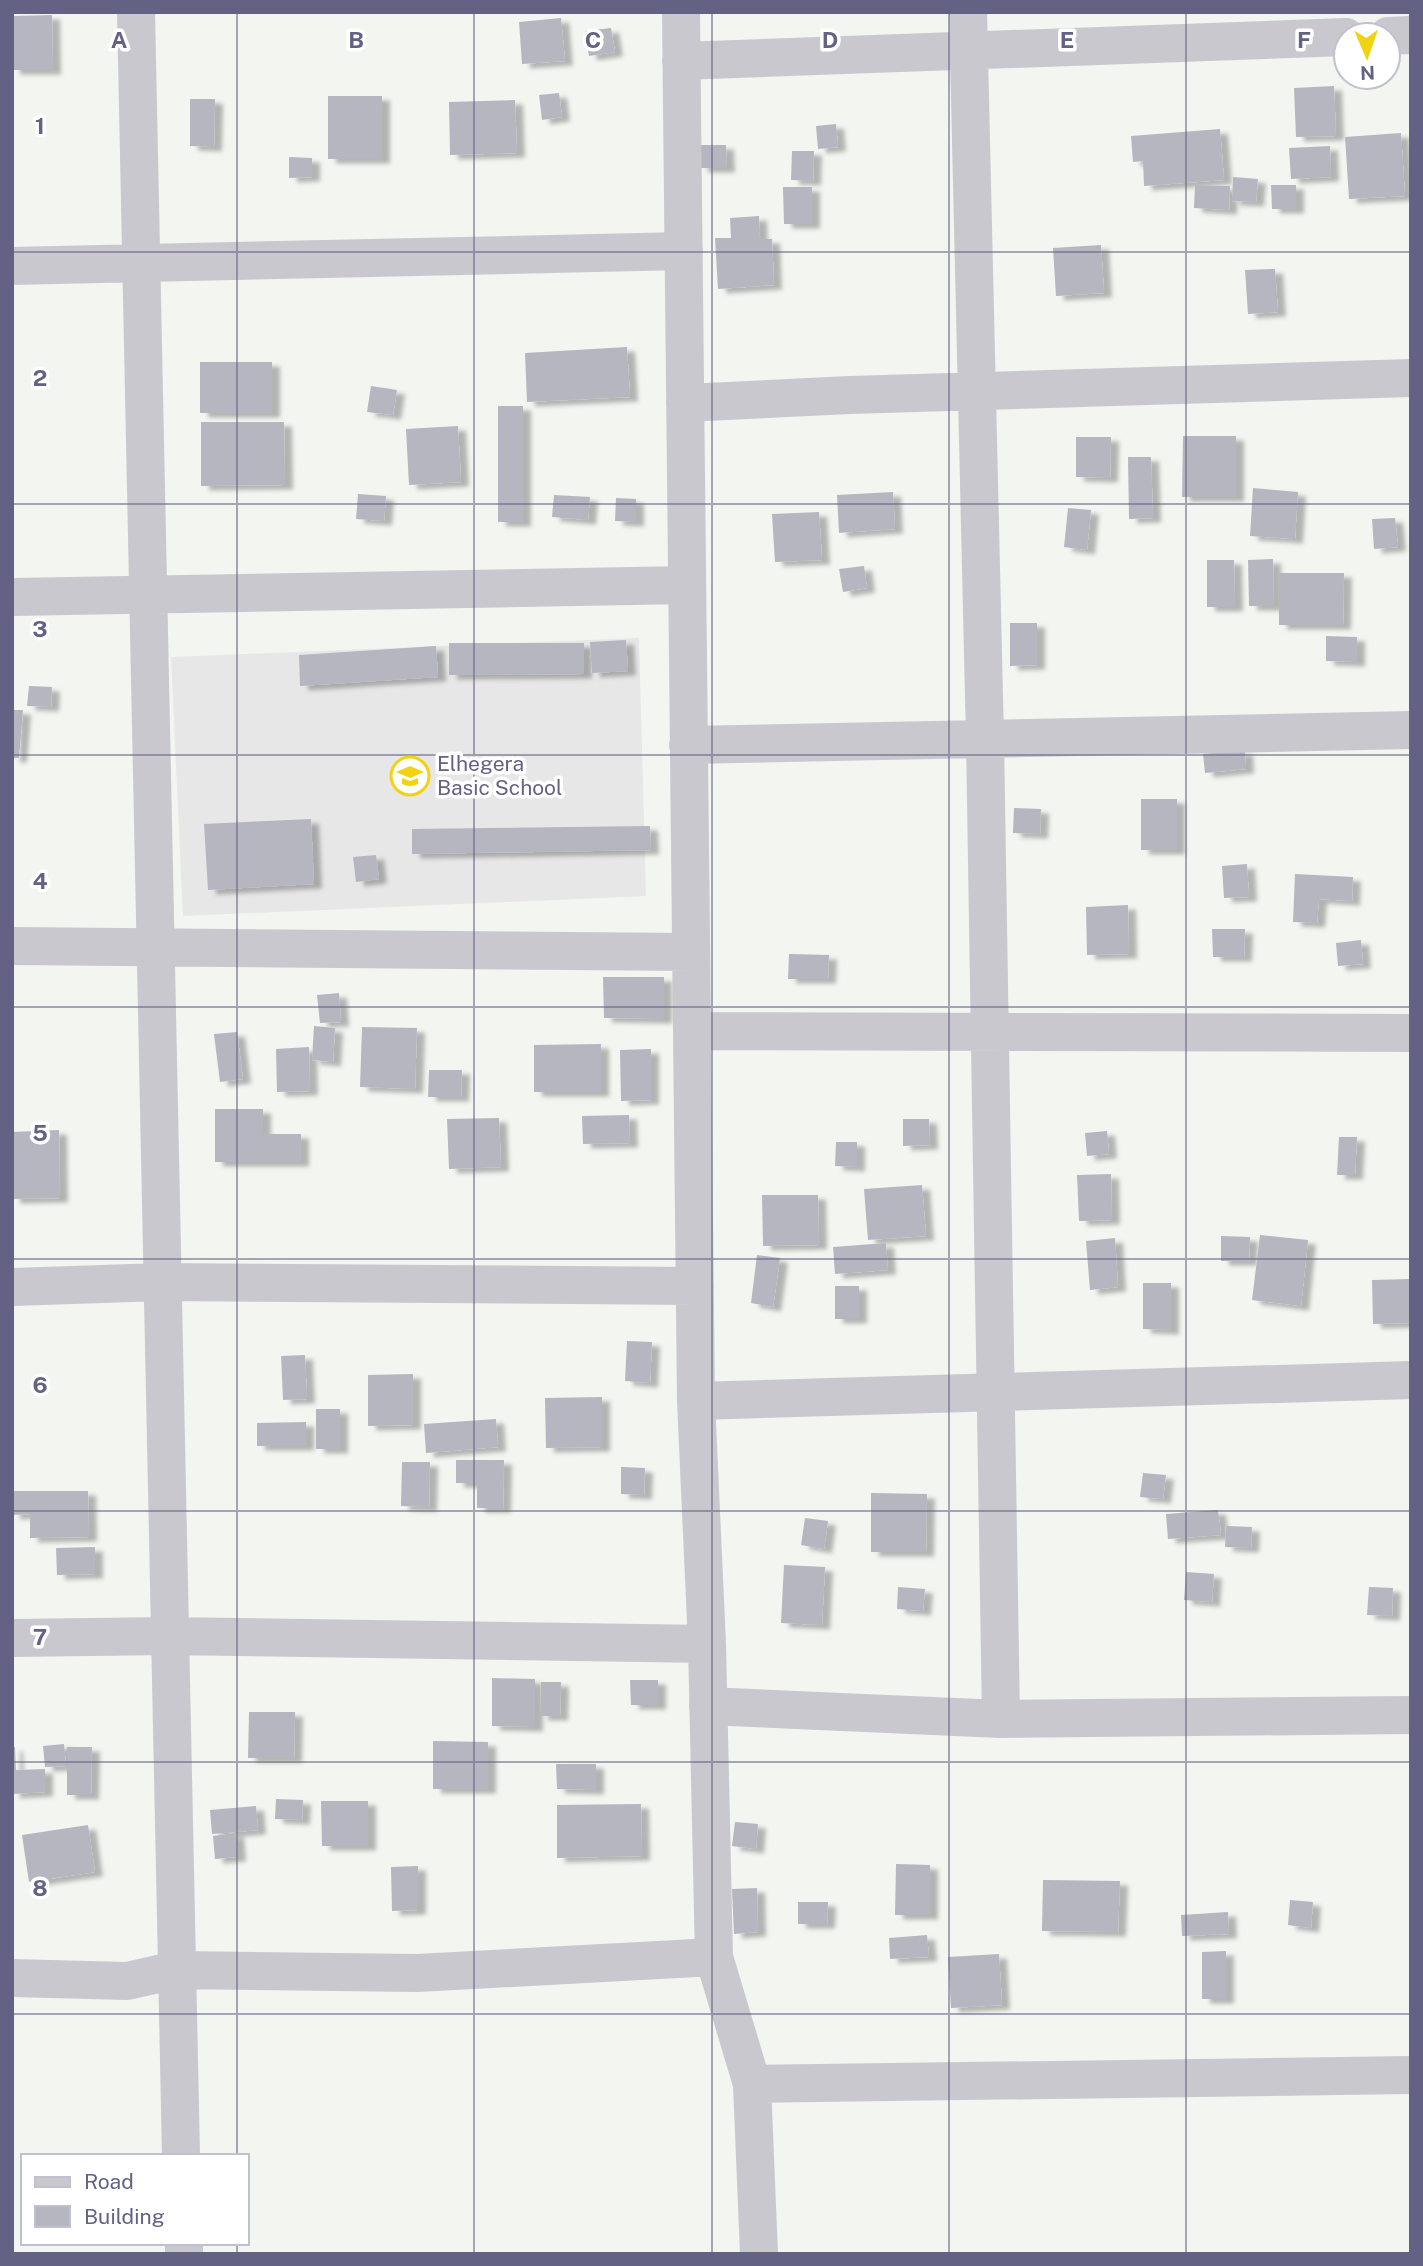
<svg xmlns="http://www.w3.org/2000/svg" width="1423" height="2266" font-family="'Public Sans',sans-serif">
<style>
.built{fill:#e6e7e6}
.building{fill:#b5b6c0;filter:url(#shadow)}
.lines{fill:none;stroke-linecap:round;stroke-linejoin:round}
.minor{stroke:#c9c8ce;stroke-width:38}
.grid{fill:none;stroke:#636184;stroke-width:2;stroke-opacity:0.55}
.labels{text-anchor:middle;stroke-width:7;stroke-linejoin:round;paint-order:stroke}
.poi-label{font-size:21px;fill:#636184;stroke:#fff;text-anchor:start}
.grid-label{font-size:23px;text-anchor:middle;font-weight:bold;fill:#636184;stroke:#fff;stroke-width:7;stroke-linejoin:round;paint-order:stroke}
</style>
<defs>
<filter id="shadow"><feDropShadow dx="8" dy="4.5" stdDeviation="2" flood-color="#0004"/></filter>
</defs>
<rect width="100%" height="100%" fill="#f2f5f0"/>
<path class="built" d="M639,638L646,896L183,916L171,657Z"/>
<path class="building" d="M52,15L53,70H12V16Z
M561,18L565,61L522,64L519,22Z
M611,28L615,52L589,56L585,31Z
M1334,86L1336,136L1296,137L1294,88Z
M559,93L562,117L542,120L539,95Z
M328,96H382V159H328Z
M190,99H215L214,147L190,146Z
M515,100L517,153L450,155L449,102Z
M836,124L838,147L818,149L816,126Z
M1220,129L1224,180L1144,186L1143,161L1133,162L1131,136Z
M1401,133L1405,196L1349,199L1345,137Z
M700,145H726L727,168H700Z
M1330,146L1331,177L1291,179L1289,148Z
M792,151H814L813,181L791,180Z
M289,157L312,158V177L289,178Z
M1233,177L1258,179L1256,202L1232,201Z
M1195,185L1230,186L1229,210L1194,208Z
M1271,185H1296V209H1272Z
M783,187H812V224H784Z
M759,216L760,239H772L774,285L718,289L715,238H731L730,218Z
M1101,245L1104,293L1056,296L1053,248Z
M1275,269L1278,312L1248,314L1245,270Z
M627,347L630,397L527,402L525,353Z
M200,362H272V413H200Z
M371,386L397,390L393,415L367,412Z
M498,406H523V522H498Z
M201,422H284L285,485L201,486Z
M458,426L461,482L409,485L406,429Z
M1183,436H1236V497H1182Z
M1076,437H1111L1110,478L1076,477Z
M1128,457H1151L1153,518L1129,519Z
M1253,488L1298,492L1295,539L1250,536Z
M893,492L895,529L839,533L837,495Z
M358,494L386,496L384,521L356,519Z
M554,495L590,497L588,520L552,517Z
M616,498L636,499V522L615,521Z
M1068,508L1091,510L1087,550L1064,547Z
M819,512L822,560L775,562L772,514Z
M1395,518L1398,547L1374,549L1372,519Z
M1273,559L1274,606H1249L1248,560Z
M1207,560H1234L1235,607H1207Z
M864,566L867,588L843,592L839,569Z
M1279,573H1344L1343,625H1279Z
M1010,623H1037V665L1010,666Z
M1326,636L1357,637V662L1326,661Z
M626,640L628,671L592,673L590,642Z
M449,643H584V674L449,675Z
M436,646L438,677L300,686L299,655Z
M29,686L52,687L51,707L27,706Z
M12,710H23L19,758H12Z
M1245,750L1246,769L1205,773L1203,754Z
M1141,799H1177V850H1141Z
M1014,808L1041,809L1040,834L1013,833Z
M311,819L314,884L208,890L204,824Z
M650,826L651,850L412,854V829Z
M376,855L379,879L356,882L353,857Z
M1247,864L1249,897L1224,898L1222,866Z
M1295,874L1353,877L1352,901L1319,899L1317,923L1293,922Z
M1128,905L1129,954L1087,955L1086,907Z
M1212,929H1245L1244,957H1213Z
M1361,940L1363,964L1338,966L1336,943Z
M789,954L829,955L828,979H788Z
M603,977H664V1019L604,1018Z
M339,993L341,1022L320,1023L317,995Z
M314,1026L335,1028L333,1062L312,1060Z
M362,1027L417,1028L415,1089L360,1087Z
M237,1032L243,1079L220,1082L214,1034Z
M601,1044V1092H534V1045Z
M309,1047L310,1091L277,1092L276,1049Z
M651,1049V1100L621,1101L620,1050Z
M429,1070H462L461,1097H428Z
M215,1109H263V1134H301V1162H215Z
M629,1115L630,1143L583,1144L582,1116Z
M499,1118L501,1167L449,1169L447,1119Z
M903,1119H929L930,1145L903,1146Z
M59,1130L60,1198L12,1199V1132Z
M1107,1131L1109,1154L1087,1156L1085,1133Z
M1339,1137H1357L1355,1175H1337Z
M836,1142H857V1167L835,1166Z
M1111,1174L1112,1220L1079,1221L1077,1175Z
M922,1185L926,1236L868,1240L864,1189Z
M762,1195H818L819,1245L763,1246Z
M1260,1235L1308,1240L1301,1306L1252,1300Z
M1221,1236L1250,1237L1249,1261H1221Z
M1115,1238L1118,1287L1090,1290L1086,1241Z
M886,1243L888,1270L835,1274L833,1247Z
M757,1255L780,1258L773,1307L751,1303Z
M1410,1279V1323L1373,1324L1372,1280Z
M1143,1283H1171V1330L1143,1329Z
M835,1286H859V1319H835Z
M627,1341L652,1342L650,1383L625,1381Z
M305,1355L307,1399L283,1400L281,1356Z
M413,1374V1425L368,1426V1375Z
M602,1397V1447L546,1448L545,1398Z
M316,1409H340V1449H316Z
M496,1419L498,1447L426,1453L424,1424Z
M306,1422V1446H257V1423Z
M456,1460H504L503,1508H477V1483H456Z
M402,1462H430L429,1507L401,1506Z
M621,1467L645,1468L644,1495L621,1494Z
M1143,1473L1166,1475L1163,1499L1140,1497Z
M12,1491H88L89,1537L30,1538V1514L12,1515Z
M871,1493L927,1494L926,1552H871Z
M1218,1510L1221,1535L1168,1539L1166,1514Z
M805,1518L828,1521L824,1549L801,1545Z
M1226,1526L1252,1527L1251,1548L1225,1547Z
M95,1547V1574L57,1575L56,1548Z
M784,1565L825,1567L822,1625L781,1623Z
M1186,1572L1214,1574L1212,1602L1184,1600Z
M898,1587L925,1589L923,1611L897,1609Z
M1369,1587L1393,1588L1392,1616L1367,1615Z
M492,1678L535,1679V1727L492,1726Z
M630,1680H658V1705H631Z
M541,1682H561L560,1716H540Z
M249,1712H295L294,1758H248Z
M433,1741L488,1742V1789H433Z
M64,1744L66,1766L45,1767L43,1746Z
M12,1747H15L16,1770L45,1769V1792L12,1794Z
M67,1747H92L91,1795H67Z
M556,1764H596V1790L557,1789Z
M276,1799L303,1800L302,1820L275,1819Z
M321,1801H368V1846H322Z
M641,1804L642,1856L557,1858V1805Z
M256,1806L258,1830L212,1834L210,1810Z
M735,1822L758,1824L756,1849L732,1846Z
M88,1825L95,1872L29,1882L22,1835Z
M236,1833L238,1857L215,1859L213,1836Z
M896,1864L930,1865V1915H895Z
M418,1866V1910L392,1911L391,1867Z
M1043,1880L1120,1881L1118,1932L1042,1931Z
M757,1888L758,1932L734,1934L732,1889Z
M1290,1900L1313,1902L1311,1928L1288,1925Z
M798,1902H828L827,1924H798Z
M1228,1912L1229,1934L1182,1936L1181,1915Z
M927,1935L929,1957L890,1959L889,1938Z
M1226,1951V1999H1202V1952Z
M999,1954L1002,2005L951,2008L948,1957Z"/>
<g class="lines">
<path class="minor" d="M136,12L181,2156
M681,12L696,1401L707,1644L714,1957L752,2084L759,2254
M968,12L985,739L1001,1719
M1388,36L1411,35
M681,61L1346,37
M12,266L684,251
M685,403L850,395L1411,378
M12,597L687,585
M688,745L1411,730
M12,946L691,952
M692,1031L1411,1033
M12,1287L162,1282L695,1286
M696,1401L1411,1380
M12,1638L169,1636L707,1644
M708,1706L1001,1719L1411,1715
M12,1978L127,1981L176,1970L417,1973L714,1957
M752,2084L1411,2075
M184,2243V2254"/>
</g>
<path class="grid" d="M237,12V2156M474,12V2254M712,12V2254M949,12V2254M1186,12V2254M12,252H1411M12,504H1411M12,755H1411M12,1007H1411M12,1259H1411M12,1511H1411M12,1762H1411M12,2014H1411M237,2243V2254"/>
<defs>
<symbol id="school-ring" viewBox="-11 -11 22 22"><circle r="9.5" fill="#fff" stroke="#f2d313" stroke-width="1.5"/><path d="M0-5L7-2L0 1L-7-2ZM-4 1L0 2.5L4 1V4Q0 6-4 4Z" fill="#f2d313"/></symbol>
</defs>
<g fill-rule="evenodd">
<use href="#school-ring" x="388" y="754" width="44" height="44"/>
</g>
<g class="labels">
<g class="poi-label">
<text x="437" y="771">Elhegera<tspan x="437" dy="24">Basic School</tspan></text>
</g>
</g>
<g class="grid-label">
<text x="119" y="48">A</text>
<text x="356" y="48">B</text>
<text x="593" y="48">C</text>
<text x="830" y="48">D</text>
<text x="1067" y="48">E</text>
<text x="1304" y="48">F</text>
<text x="40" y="134">1</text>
<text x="40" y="386">2</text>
<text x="40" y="637">3</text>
<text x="40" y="889">4</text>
<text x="40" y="1141">5</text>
<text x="40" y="1393">6</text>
<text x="40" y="1645">7</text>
<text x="40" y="1896">8</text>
</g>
<rect width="1423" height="2266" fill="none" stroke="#636184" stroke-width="28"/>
<rect x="21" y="2154" width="228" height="91" fill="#ffffff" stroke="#c1c0ce" stroke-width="2"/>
<rect x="35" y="2177" width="35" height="10" fill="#c9c8ce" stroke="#c1c0ce" stroke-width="2"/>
<text x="84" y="2189" font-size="21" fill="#636184">Road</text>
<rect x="35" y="2206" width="35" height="21" fill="#b5b6c0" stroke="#c1c0ce" stroke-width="2"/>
<text x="84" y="2224" font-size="21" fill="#636184">Building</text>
<g transform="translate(1367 56) rotate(178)"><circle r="33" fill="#ffffff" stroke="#c1c0ce" stroke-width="2"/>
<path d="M0-5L12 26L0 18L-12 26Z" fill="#f2d313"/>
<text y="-10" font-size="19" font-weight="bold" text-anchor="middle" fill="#636184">N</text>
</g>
</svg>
